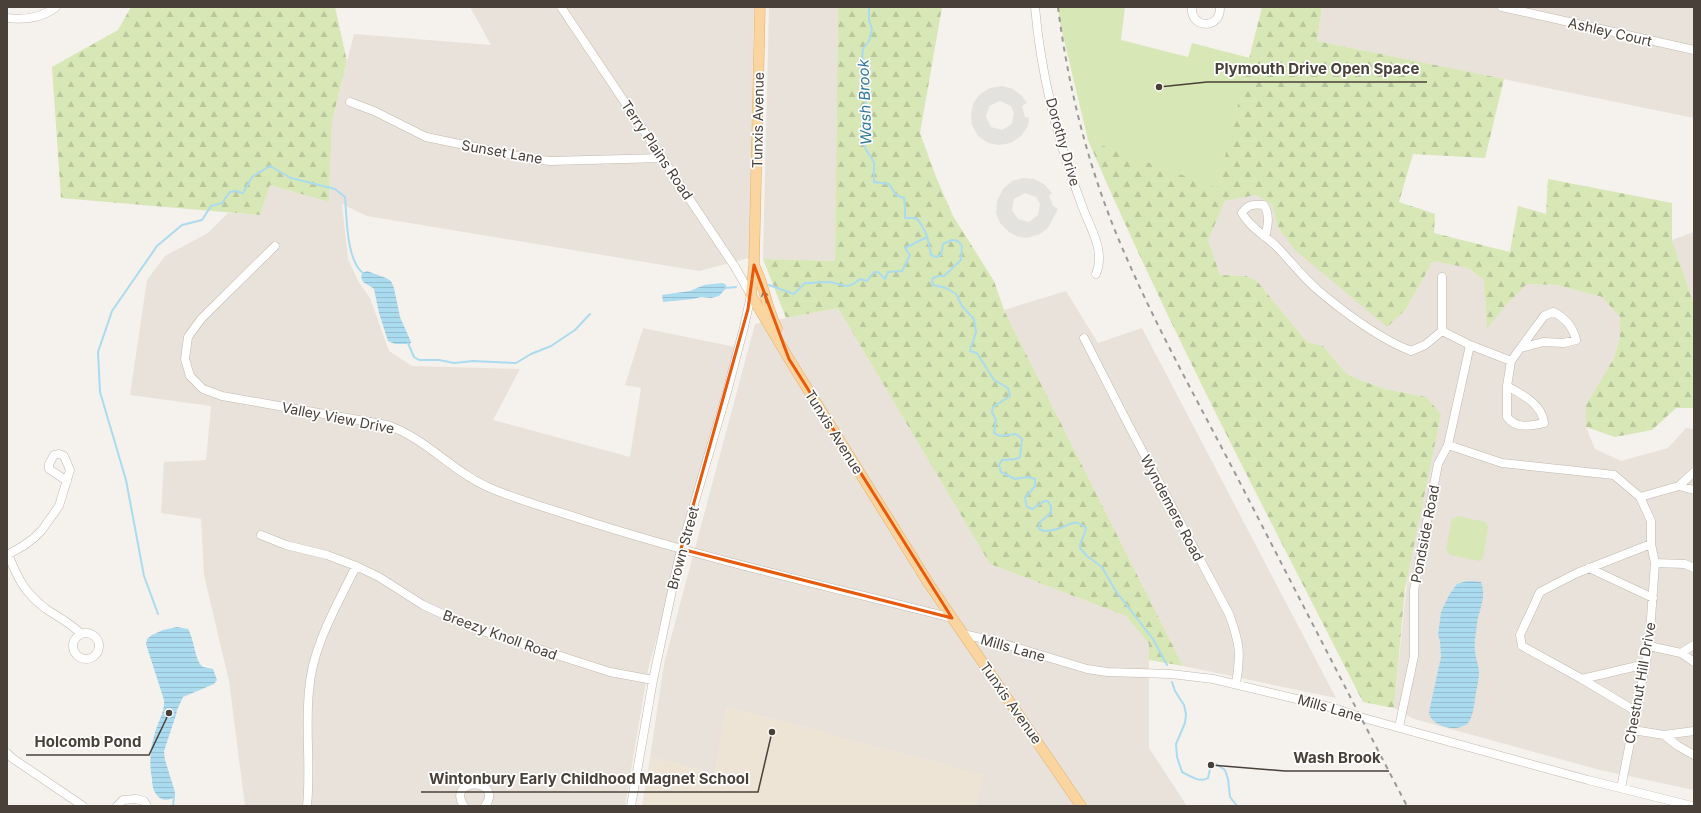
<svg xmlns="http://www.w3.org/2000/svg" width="1701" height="813" font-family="Inter,sans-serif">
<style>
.residential{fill:#e9e2da}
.education{fill:#eee4d6}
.forest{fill:url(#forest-firs)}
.park{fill:#d7e7b6}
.parking{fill:#e4e2df;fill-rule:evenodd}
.water{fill:url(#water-rules)}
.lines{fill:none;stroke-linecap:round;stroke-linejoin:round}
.stream{stroke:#abdbef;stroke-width:2}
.minor-casing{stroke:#c1b8ae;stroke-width:9}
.major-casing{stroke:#e1b06e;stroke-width:11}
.minor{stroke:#fff;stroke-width:8}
.major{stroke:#fbd59f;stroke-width:10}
.rail{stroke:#999;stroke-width:2;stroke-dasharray:5 5;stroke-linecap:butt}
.oneway{stroke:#907c62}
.marked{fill:none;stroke:#e8590c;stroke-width:3;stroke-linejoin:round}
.labels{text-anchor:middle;stroke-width:3.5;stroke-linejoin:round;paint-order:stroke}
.street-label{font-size:14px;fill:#494139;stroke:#fff}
.water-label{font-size:15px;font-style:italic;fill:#2f7a9b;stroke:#fff}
.leader{fill:none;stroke:#494139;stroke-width:1.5}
.callout-dot{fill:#494139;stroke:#fff;stroke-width:1.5}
.callout-label{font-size:15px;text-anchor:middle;font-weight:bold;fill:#494139;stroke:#fff;stroke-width:3.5;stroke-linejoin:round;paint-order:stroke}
</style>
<defs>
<pattern id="forest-firs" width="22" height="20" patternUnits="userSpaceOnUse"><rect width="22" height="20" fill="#d7e7b6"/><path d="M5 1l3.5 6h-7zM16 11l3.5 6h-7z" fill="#bac79d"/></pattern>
<pattern id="water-rules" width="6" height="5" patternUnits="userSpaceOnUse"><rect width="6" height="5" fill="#abdbef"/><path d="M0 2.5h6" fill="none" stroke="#95bdce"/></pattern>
</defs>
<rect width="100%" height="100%" fill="#f5f1ec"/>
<path class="residential" d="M470,7H754L749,258L699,271L367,216L342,204L348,259L358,281L370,298L389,351L412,366L520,369L493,420L630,457L641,388L625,385L643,328L735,347L648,670L625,806H245L229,681L204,575L201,519L161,513L164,462L206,460L211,406L130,395L147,280L165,256L208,233L228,213L260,215L270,185L329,202L332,121L354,34L491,45Z
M769,7H838L835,261L763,259Z
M1322,7H1694V118L1317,41Z
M1256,195L1272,204L1278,227L1406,309L1433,261L1468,268L1484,280L1487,328L1506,305L1527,284L1557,285L1602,297L1620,317V338L1614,358L1586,405V427L1595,449L1621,461L1668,448L1686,428L1694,429V790L1600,770L1414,719L1394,708L1426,397L1385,389L1360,380L1346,373L1323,346L1307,342L1257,281L1246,276L1220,275L1208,240L1215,222L1225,201Z
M1694,232V304L1672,240Z
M1066,291L1098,343L1142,328L1336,698L1183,666L1004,310Z
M838,308L990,564L1126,616L1149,644V748L1187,806H976L983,775L727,707L715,774L650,757L664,664L755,324Z"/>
<path class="education" d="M727,707L984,775L976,806H642L650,757L715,774Z"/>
<path class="forest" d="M131,7H335L347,61L332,121L329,202L270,185L260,215L61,198L52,67L118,30Z
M838,7H942L920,133L936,177L953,216L994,281L1004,310L1183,666L1149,660V644L1126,616L990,564L838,308L786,318L763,259L835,261Z
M1262,7H1322L1317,41L1504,79L1485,158L1413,154L1399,202L1435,214L1434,233L1510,252L1518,206L1546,214L1548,179L1672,203V240L1694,304V408H1676L1652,430L1615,437L1586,427V405L1614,358L1620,338V317L1602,297L1557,285L1527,284L1506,305L1487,329L1484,280L1468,268L1433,261L1406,309L1387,327L1295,250L1278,227L1272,204L1256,195L1225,201L1208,240L1220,275L1246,276L1257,281L1307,342L1323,346L1346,373L1360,380L1385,389L1426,397L1441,414L1405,589L1394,708L1363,702C1268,516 1170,331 1088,140L1217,187Z"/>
<path class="park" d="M1058,7H1125L1121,40L1188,57L1192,43L1250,58L1217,188L1088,140L1060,23Z
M1458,516L1485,522L1488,527L1483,558L1479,561L1450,555L1446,549L1452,519Z"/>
<path class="parking" d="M1002,86L1013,89L1022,96L1027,103L1022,106L1025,117L1029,118L1028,126L1021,136L1011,143L999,145L988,143L978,136L972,125L971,114L973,104L980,94L990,88ZM1000,101L1011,106L1014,113L1012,124L1002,130L991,127L986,117L989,106Z
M1023,178L1034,179L1044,184L1052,193L1049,196L1053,206L1058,209L1048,228L1040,234L1027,238L1018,237L1009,232L1000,223L996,213L997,201L1003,189L1012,181ZM1025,193L1036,197L1040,204L1038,215L1029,222L1018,219L1012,210L1014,199Z"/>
<path class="water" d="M367,271L386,278L391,281L394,288L400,317L411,342L410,344H395L388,341L379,313L374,289C368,283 359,284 362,273Z
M722,283L725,284L727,287L719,296L711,298L701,297L693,299L663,302L662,295L690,291L704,285Z
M1467,581H1474L1481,582C1487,597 1479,609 1477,624C1476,633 1474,642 1475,651C1476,658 1478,665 1479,672C1479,681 1476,691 1475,700C1474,706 1473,714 1470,720C1462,735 1430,727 1429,712L1441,657L1440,641L1438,635L1441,612L1449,595L1457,584Z
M177,627L188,629C194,638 195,662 203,667C206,668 210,668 213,669L217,680L214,684L183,697L177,710L176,715L164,751L165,760L175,792V797C170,800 165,801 160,798C154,794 152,786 152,779C149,763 150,748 155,733C158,722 165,712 164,700L146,644L147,639L152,635L163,630Z"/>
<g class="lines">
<path class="stream" d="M869,7V20L872,29L869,41L863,49L862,57L867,77L868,91L863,113L865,148L874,162V182L889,184L896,195L904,198L905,206V218H916C926,228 929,242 931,255L936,257L941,255L943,244L952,240L958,241L962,246L961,260L944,276H938L933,278L932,281L933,285L946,288L956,294L962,306L974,319L976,332L970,351L977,353L994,380L1008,388L1010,396L993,407L992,412L996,420L994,433L1000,436L1016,434L1022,439L1020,457L1016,459L1002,460L999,465L1001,472L1015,479L1028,477L1035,479V486L1025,498L1027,507L1033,509L1044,501H1048L1051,507V513L1040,522L1039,529L1044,531C1048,531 1052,530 1057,529C1069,526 1074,517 1086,528C1085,536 1080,540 1080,548L1087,556L1102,567L1115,590L1153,639L1167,665
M769,285L794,294L805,283C813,283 821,282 828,282C844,283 845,292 860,279L867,281L874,272H878L885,279L888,272L902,271L910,255L905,248L927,237
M725,288L736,287
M408,343L414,357L419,360H439L454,363L473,361L516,363L531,354L551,346L575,330L590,314
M158,614L144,576L126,480L100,392L98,352L112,311L157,246L182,225L202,220L211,206L222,203L230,192L235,191L243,193L252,177L270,166L291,178L335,189L345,197C347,218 346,261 364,274
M1172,682L1175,691L1184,705L1186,714L1185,723L1176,744L1177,757L1182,772C1190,776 1199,783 1208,778L1211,765L1216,764L1225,770L1228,779L1230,797L1237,806
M173,806L174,796"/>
<defs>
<path id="minor" d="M561,7L735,267L751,295L744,327L727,392L681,549L674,581L653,680L631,806
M1035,7C1041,76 1059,146 1084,211C1092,231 1105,252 1096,274
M1192,7C1190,29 1221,30 1220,7
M1502,7L1694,50
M7,18C24,20 42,18 56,7
M350,102L374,111L426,137L532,159L550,161L663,158
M1265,237C1268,226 1270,215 1264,205C1254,204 1248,204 1242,213C1249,227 1266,236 1277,247C1291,261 1303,278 1319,291C1344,312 1380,339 1411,351L1425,345L1442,331V277
M275,246L201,319L188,337L185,359L190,376L203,389L222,396L387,425C428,439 455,475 495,490C525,502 557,511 587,521C707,559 830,587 952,618
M1442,331L1470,345L1511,361L1507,386V417C1516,429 1530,426 1544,423C1542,404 1523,395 1507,386
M1084,338L1127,422L1229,614C1240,644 1241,652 1236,684
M1511,361L1544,316L1553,312C1566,318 1573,327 1576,340L1564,343L1543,342L1521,348
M1448,445L1502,463L1614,475L1640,497L1651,521V544L1655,563L1649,646L1621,788
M1679,486L1694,490
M1640,497L1679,486L1694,472
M261,535L286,545L327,555L356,566L379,577L423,605L473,628L610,672L653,680
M8,554C18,579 24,592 46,609C58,617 71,623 81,634
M7,555L23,546L34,538L42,530L59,506L70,470L64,456L59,454L54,455L49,464V469L67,481
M1655,563L1685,564L1694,568
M1589,568L1653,598
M73 646a13 13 0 1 1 26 0a13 13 0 1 1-26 0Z
M963,634L998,642L1087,669L1107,672L1171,674L1213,679L1334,708L1360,717L1588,780L1692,806
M1649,646L1681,653L1694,662
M1681,653L1694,645
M1582,679L1646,664
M1637,712L1582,679L1522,646L1520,635L1540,592L1577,573L1651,544
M1399,727L1414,656V590L1438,464L1448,445L1470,345
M1633,730L1664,735L1694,731
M1664,735L1678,746L1694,755
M7,753L12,758L83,806
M117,806L123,800L136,799L144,801L147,806
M307,806C311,767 305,729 309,691C312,646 337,606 356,566
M464,806C445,777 505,778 485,806"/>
<path id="major" d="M760,7L754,265L751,295L789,359L929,584L1081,806
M754,265C765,285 766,308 777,328"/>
</defs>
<use href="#minor" class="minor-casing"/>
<use href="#major" class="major-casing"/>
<use href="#minor" class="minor"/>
<use href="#major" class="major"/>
<path class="rail" d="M1058,7C1068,88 1089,170 1121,245C1154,323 1196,398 1235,473C1292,584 1349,695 1407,806"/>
</g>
<defs><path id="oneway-shaft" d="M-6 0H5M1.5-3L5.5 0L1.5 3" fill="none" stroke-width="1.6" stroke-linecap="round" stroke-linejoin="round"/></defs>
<use class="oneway" href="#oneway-shaft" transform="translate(765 297) rotate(-104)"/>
<path class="marked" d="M754,265L789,359L952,618L681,549L748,309Z"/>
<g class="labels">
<g class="street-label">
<text transform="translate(1610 32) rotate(13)" y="5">Ashley Court</text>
<text transform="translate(758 120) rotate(-89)" y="5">Tunxis Avenue</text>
<text transform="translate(1063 142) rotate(74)" y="5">Dorothy Drive</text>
<text transform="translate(657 150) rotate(56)" y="5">Terry Plains Road</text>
<text transform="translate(502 152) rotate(10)" y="5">Sunset Lane</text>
<text transform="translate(338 418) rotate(11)" y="5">Valley View Drive</text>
<text transform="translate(834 432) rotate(58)" y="5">Tunxis Avenue</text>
<text transform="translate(1172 508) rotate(62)" y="5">Wyndemere Road</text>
<text transform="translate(1425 534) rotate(-79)" y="5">Pondside Road</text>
<text transform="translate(683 548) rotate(-75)" y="5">Brown Street</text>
<text transform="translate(500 635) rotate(20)" y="5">Breezy Knoll Road</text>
<text transform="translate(1013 648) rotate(16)" y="5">Mills Lane</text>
<text transform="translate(1640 683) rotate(-80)" y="5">Chestnut Hill Drive</text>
<text transform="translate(1011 703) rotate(55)" y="5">Tunxis Avenue</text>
<text transform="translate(1330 708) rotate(16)" y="5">Mills Lane</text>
</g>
<g class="water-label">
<text transform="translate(865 102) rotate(-92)" y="5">Wash Brook</text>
</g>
</g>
<path class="leader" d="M1159 87L1207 82H1427M169 713L149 755H26M1211 765L1285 771H1389M772 732L758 792H421"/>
<g class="callout-dot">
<circle cx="1159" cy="87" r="4"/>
<circle cx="169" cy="713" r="4"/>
<circle cx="1211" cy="765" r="4"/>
<circle cx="772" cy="732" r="4"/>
</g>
<g class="callout-label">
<text x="1317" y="74">Plymouth Drive Open Space</text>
<text x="88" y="747">Holcomb Pond</text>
<text x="1337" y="763">Wash Brook</text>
<text x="589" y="784">Wintonbury Early Childhood Magnet School</text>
</g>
<rect width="1701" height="813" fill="none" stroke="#494139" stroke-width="16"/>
</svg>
